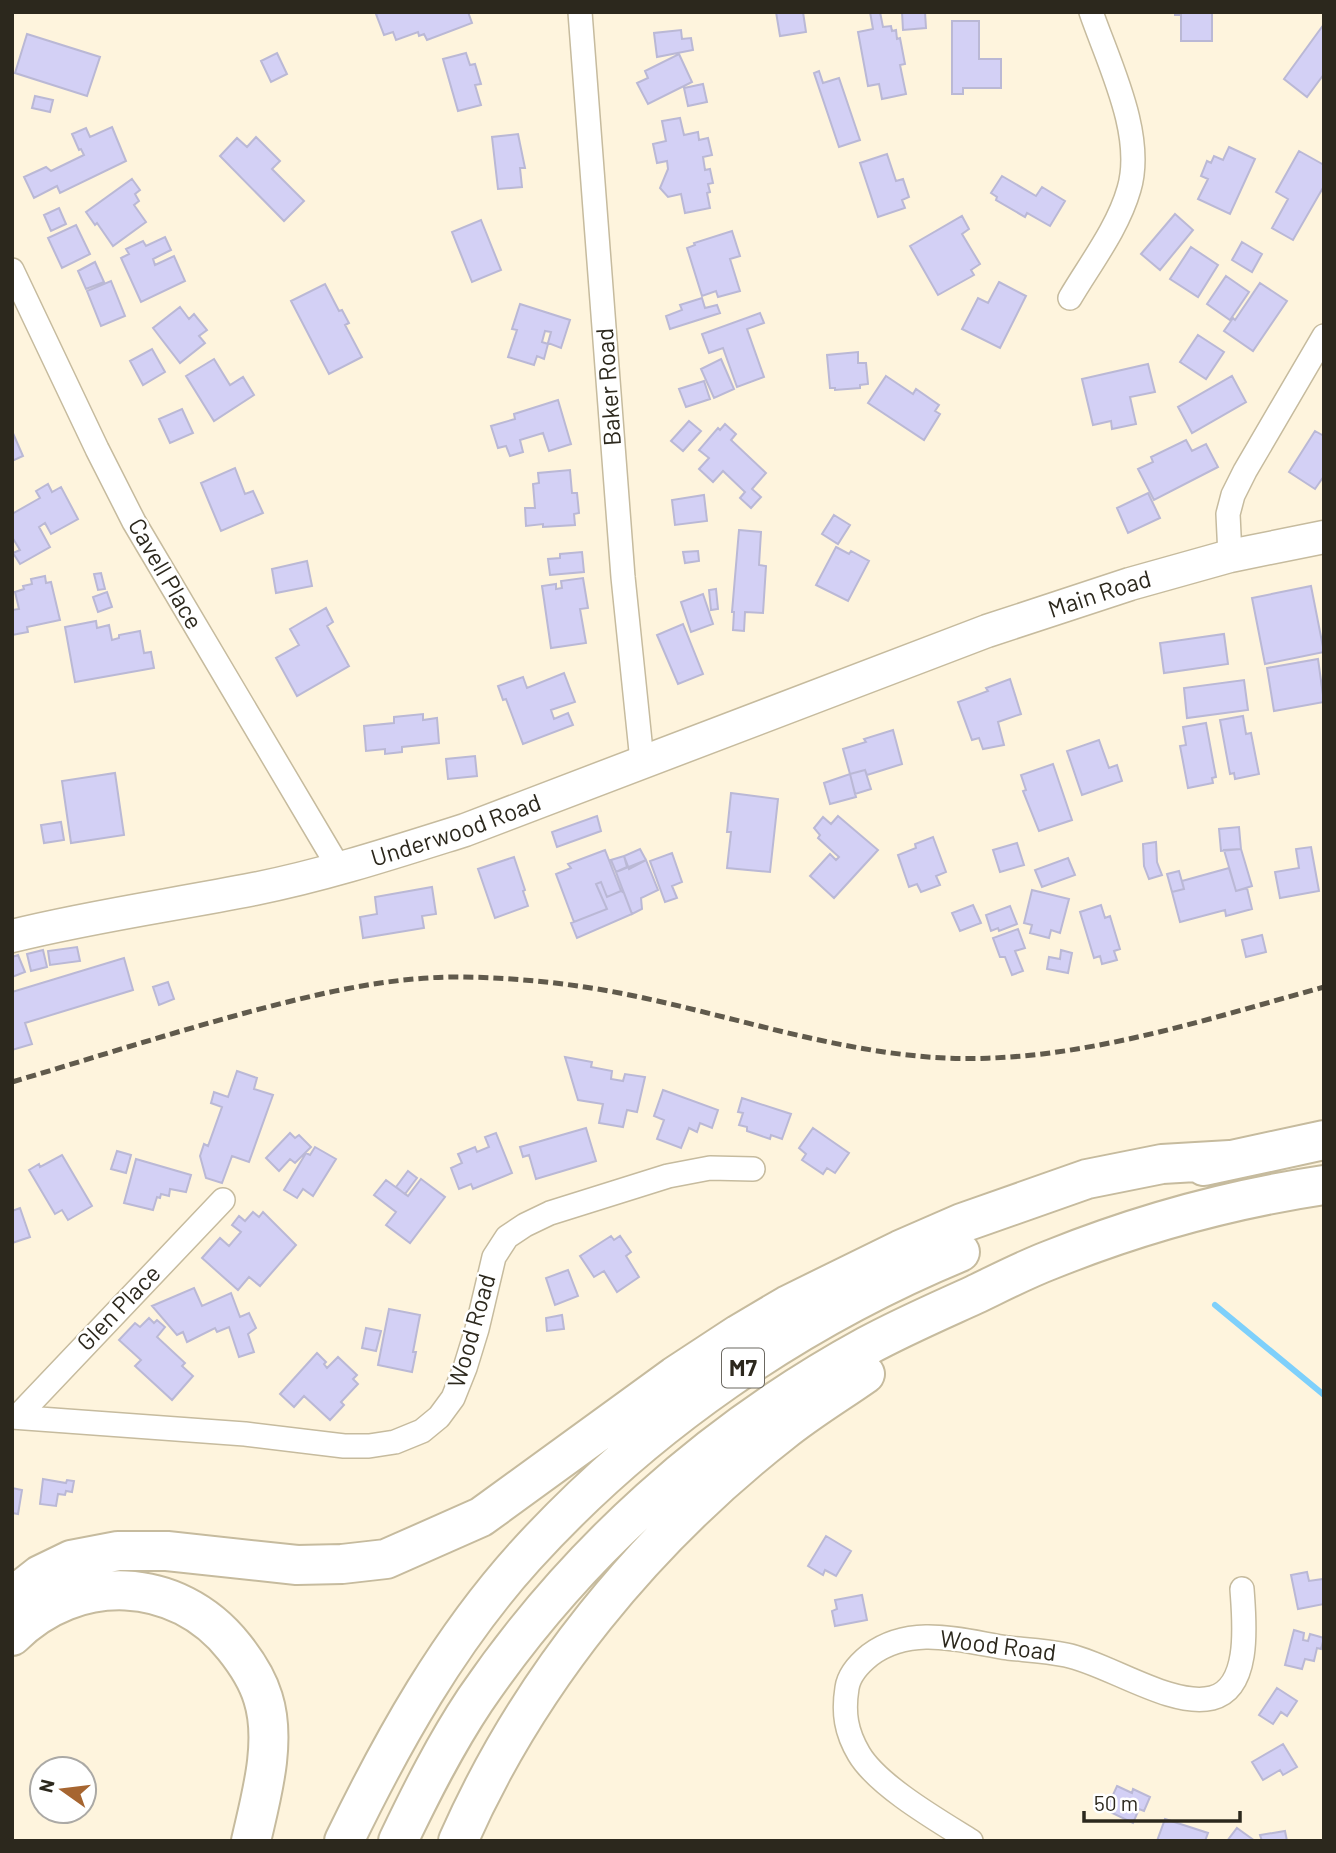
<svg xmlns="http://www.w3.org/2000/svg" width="1336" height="1853" font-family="Barlow,sans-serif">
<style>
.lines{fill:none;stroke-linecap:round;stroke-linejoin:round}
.stream{stroke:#7ed0fb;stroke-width:6}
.building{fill:#d3d0f5;stroke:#bab8d5;stroke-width:2}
.minor-casing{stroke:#c6bb9e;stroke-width:26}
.secondary-casing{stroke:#c6bb9e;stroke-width:35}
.motorway-casing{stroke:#c6bb9e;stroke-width:42}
.minor{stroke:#fff;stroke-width:23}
.secondary{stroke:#fff;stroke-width:32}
.motorway{stroke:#fff;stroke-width:38}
.rail{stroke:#605a4c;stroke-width:5;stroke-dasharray:10 5;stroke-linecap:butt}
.labels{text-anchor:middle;stroke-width:5;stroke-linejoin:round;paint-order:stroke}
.shield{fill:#fff;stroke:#6b6861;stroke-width:2}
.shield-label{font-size:23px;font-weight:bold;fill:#2c281d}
.street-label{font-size:24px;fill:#2c281d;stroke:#fff}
</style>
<rect width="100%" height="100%" fill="#fef4dd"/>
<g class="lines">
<path class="stream" d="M1215,1305L1324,1395"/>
</g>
<path class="building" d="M381,12H468L472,23L427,40L424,34L419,36L418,32L396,40L393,32L384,35L376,14Z
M776,12H803L806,32L780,36Z
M870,12H880L883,27L891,26L892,31L896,30L897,39L900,38L905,64L900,65L906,94L882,99L879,84L868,86L858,32L873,29Z
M902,12H925L926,28L903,30Z
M1175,12H1212V41H1181V15H1175Z
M952,21H979V59H1001V88H963V94H952Z
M1324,24V74L1307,97L1284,79Z
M681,30L682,39L691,38L693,50L657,57L654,33Z
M27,34L100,57L87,96L15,73Z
M277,53L287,74L271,82L261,61Z
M466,53L470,65L475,64L481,84L475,85L481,105L458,111L443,59Z
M679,54L692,82L648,104L637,83L648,78L645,71Z
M819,71L823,83L839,78L860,140L839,147L814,73Z
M703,84L707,102L688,106L684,88Z
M35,96L53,100L50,112L32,108Z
M680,118L684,135L698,132L699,140L708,138L712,155L703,157L705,170L710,169L713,183L708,184L710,192L707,193L710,208L685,213L681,194L668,197L660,188L668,169L667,161L657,163L653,144L666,141L662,121Z
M112,127L126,161L60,193L57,186L34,198L24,177L46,167L51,171L84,155L81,149L79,150L72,134L86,128L90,137Z
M518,134L525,168H520L522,187L498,189L492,137Z
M256,137L280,161L272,169L304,201L284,221L220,156L237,138L247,147Z
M1229,147L1255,159L1230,214L1198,199L1208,179L1201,176L1207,161L1211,163L1214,156L1223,160Z
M1299,151L1324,165V186L1293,240L1272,228L1288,199L1276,192Z
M887,154L896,181L903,179L909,197L902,200L905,208L878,217L860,163Z
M1002,176L1036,196L1042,187L1065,201L1050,226L1027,213L1025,217L996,200L997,197L991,193Z
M132,179L140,190L135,194L139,201L134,205L146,222L113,246L97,223L95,225L86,212Z
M59,208L66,224L51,231L44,215Z
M1175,214L1193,230L1160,270L1141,254Z
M962,216L969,229L962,234L980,264L971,270L974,275L938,295L910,246Z
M481,220L501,270L472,282L452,232Z
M76,225L90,254L62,268L48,238Z
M732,231L740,256L730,259L740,291L718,297L716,291L702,296L687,248L695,245L694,243Z
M165,237L171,250L153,259L155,265L174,256L185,281L141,302L121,258L129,254L126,249L143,241L146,246Z
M1242,242L1262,254L1252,272L1232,260Z
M1191,247L1218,265L1198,297L1170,279Z
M95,262L104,282L86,289L78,271Z
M1226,276L1249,292L1230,320L1207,304Z
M111,281L125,316L101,326L87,291Z
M999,282L1026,296L1000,348L962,329L978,298L988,303Z
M1260,283L1287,301L1253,351L1224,331L1233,318L1235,320Z
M325,284L339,311L342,310L349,323L345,325L362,357L329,374L291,301Z
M702,298L705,308L717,305L720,313L670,329L666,316L682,310L680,305Z
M520,304L570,320L561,348L548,343L551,332L545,331L542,342L548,344L544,359L537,356L534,365L508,357L517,330L512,329Z
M180,307L189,319L194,314L207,330L199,336L205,343L180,363L153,328Z
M760,313L764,323L747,329L764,377L737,387L723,348L709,353L702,334Z
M1198,335L1224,352L1206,379L1180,362Z
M152,349L165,372L143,385L130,361Z
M858,352V363H866L868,384L860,385V388L835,390V388H830L827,355Z
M214,359L230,385L243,377L254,395L214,421L186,376Z
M721,359L734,389L714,398L701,369Z
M1148,364L1155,392L1130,397L1136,424L1112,429L1111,421L1093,425L1082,379Z
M886,376L913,394L916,389L939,405L935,411L940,414L924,440L868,403Z
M1232,376L1246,402L1192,433L1178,407Z
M704,381L710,399L686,407L679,389Z
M558,400L571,444L549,451L543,433L520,440L523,452L510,456L506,446L498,448L491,426L515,419L514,414Z
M182,409L193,433L170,443L159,419Z
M689,421L701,431L683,451L671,441Z
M725,424L736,434L731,440L766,473L752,489L761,497L751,508L740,498L745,492L723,471L713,482L699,469L709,458L699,450L718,428L720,430Z
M12,431L23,456L12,461Z
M1315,431L1324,436V476L1315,489L1289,472Z
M1186,440L1192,451L1206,444L1218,467L1154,500L1138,469L1153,462L1151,457Z
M235,468L245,494L253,491L263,513L221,531L201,483Z
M570,470L572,493H577L579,513L574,514L575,525L543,527V524L526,526L525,508H535L533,484L539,483L538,473Z
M48,484L52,492L61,487L78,519L51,534L45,523L39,527L50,547L20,564L13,553L20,550L12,537V514L40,498L36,491Z
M1148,493L1160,518L1128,533L1117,508Z
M704,495L707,521L675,525L672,500Z
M834,515L850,525L838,544L822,534Z
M739,530L761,532L759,565L766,566L763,613L745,612L744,631L733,630L734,612H732Z
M836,547L849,554L851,551L869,561L848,601L816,585Z
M698,551L699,561L685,563L683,552Z
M582,552L584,572L550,575L548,559L560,558V554Z
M307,561L312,586L276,593L272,569Z
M101,573L105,589L98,590L94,574Z
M45,576L46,583L51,582L60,620L27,627L28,632L12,635V610L19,609L15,592L24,589L23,586L32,584L31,579Z
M583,578L588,608L580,609L586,643L551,648L542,586L556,584V589L562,588L561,581Z
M1311,586L1324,652L1265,664L1252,598Z
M716,589L718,609L711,610L709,590Z
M107,592L112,607L98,612L93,597Z
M703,594L713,624L691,632L681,602Z
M326,608L333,622L327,626L349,666L297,696L276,658L299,645L290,629Z
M96,621L97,628L109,625L112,640L119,638V635L140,631L144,653L151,652L154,668L75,682L65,627Z
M683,624L703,674L678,684L657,635Z
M1224,634L1228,664L1164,673L1160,643Z
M1318,659L1324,702L1274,711L1267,668Z
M564,673L575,702L551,710L554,719L568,713L573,725L523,744L506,699L503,700L498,686L523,677L527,688Z
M1010,679L1021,714L998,722L1004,745L983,749L979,738L972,740L958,702L988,691L986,688Z
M1244,680L1248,710L1187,718L1184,688Z
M423,714V720L437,718L439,743L402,747V752L385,754V749L366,751L364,726L394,723V717Z
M1243,716L1246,734L1251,733L1259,774L1235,779L1234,773L1230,774L1220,720Z
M1206,723L1216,777L1212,778L1213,783L1188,788L1180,746L1186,745L1183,727Z
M893,730L902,764L867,775L865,770L850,774L843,749L866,742L864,739Z
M1099,740L1109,768L1117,765L1122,781L1082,795L1067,751Z
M475,756L477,776L448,779L446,759Z
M1053,764L1072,820L1039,831L1023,791L1026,790L1021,775Z
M865,770L871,789L855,794L850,774Z
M115,773L124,835L71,843L62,781Z
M850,774L856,797L830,804L824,783Z
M731,793L778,799L770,872L727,868L731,832H727Z
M597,816L601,831L557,847L552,832Z
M838,816L878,850L834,898L810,876L830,854L836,860L839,857L818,838L820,835L814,828L823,817L831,824Z
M61,822L64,840L44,843L41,825Z
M1239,827L1241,849L1221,851L1219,829Z
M933,837L946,872L936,876L940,885L921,892L917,884L909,887L898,855L916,848L915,844Z
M1156,842L1157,862L1162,875L1149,879L1144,866L1143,844Z
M1017,843L1024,865L1000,872L993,850Z
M1311,847L1319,891L1280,898L1275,872L1299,868L1296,849Z
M640,849L646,860L629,869L624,856Z
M1241,849L1252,886L1236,891L1224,850Z
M605,850L621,891L607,897L601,882L596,884L607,909L574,922L556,874L571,868L568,864Z
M672,853L682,882L672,886L677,898L665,902L650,861Z
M624,856L627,867L616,872L611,860Z
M514,857L525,890L523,891L528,906L495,918L478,869Z
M1068,858L1075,875L1042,887L1035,870Z
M646,860L658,890L641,898L642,909L632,914L616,872Z
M1229,868L1236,891L1247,888L1252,909L1226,916L1225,910L1180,922L1172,892L1184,889L1182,881Z
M1179,871L1184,889L1172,892L1167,874Z
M601,882L607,897L621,891L624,893L632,914L577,938L571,923L607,909L596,884Z
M432,887L436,914L422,916L424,928L363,938L360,917L377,914L375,897Z
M1032,890L1069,899L1060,933L1051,930L1049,938L1030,933L1032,925L1024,923Z
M973,905L981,923L960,931L952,913Z
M1101,905L1105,918L1110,916L1120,949L1114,951L1117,960L1102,964L1100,956L1094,958L1080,912Z
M1010,906L1017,924L999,931L998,928L991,931L986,915Z
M1018,929L1025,948L1015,951L1023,971L1012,975L1005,957H1000L993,938Z
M1262,935L1266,952L1246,957L1242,940Z
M77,947L80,961L50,965L48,951Z
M43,950L47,967L31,971L27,954Z
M1061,950L1072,953L1068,973L1047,969L1049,957L1060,959Z
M18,955L25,972L12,977V957Z
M124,958L133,990L25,1023L32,1044L12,1050V992Z
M168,982L174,999L159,1005L153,987Z
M565,1057L592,1062L591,1067L612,1071L611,1079L623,1081L625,1074L645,1077L637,1112L627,1110L623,1127L599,1123L603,1104L578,1100Z
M237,1071L257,1078L254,1089L273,1095L249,1162L232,1156L222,1183L206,1178L200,1156L204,1144L208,1146L222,1107L211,1103L214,1092L228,1097Z
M663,1090L718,1110L712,1128L700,1123L697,1132L689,1128L681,1148L657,1139L664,1120L654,1116Z
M742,1098L791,1114L782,1139L771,1135L770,1139L747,1131V1127L739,1125L743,1113L738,1112Z
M586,1128L596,1161L536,1179L529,1155L523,1157L520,1147Z
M813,1128L849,1153L835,1173L827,1168L823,1174L802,1160L806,1154L799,1148Z
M290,1133L295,1138L299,1135L311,1147L295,1163L290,1159L279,1171L266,1158Z
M496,1133L512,1173L473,1189L471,1184L459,1189L451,1168L462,1163L458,1154L475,1147L477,1152L489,1147L485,1137Z
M315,1147L336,1159L313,1196L303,1189L297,1198L284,1190L306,1153L310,1155Z
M117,1151L131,1155L126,1173L111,1169Z
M62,1155L92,1206L68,1220L62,1210L55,1214L29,1170L39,1164L40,1167Z
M136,1159L191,1175L186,1192L170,1189L169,1196L161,1194L160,1198L157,1197L153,1210L124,1203Z
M408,1171L417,1178L405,1194L396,1187Z
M421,1179L445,1197L410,1243L386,1225L396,1212L374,1195L386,1180L408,1196Z
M20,1208L30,1237L12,1243V1211Z
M253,1212L259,1217L263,1212L296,1245L260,1286L249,1277L238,1290L202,1258L220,1238L229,1246L241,1232L232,1225L239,1216L245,1221Z
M611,1236L614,1240L620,1236L631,1252L626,1256L639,1277L617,1292L604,1271L594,1277L580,1256Z
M568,1270L578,1296L555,1305L546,1278Z
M194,1288L202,1306L231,1293L240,1317L249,1313L256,1328L248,1334L254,1352L239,1357L229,1327L217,1332L215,1328L187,1342L183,1332L177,1335L152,1306Z
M389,1309L420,1315L413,1352H416L412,1372L378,1365Z
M562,1315L564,1329L547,1331L546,1318Z
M149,1318L154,1323L157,1320L165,1327L157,1337L185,1363L182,1366L193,1376L172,1400L135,1366L141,1360L119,1340L135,1323L140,1327Z
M366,1328L381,1331L376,1351L362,1348Z
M317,1353L326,1362L324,1364L327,1368L338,1357L357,1375L353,1379L358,1384L341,1402L344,1405L330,1420L304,1396L294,1407L280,1394Z
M43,1479L66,1483L67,1480L74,1481L72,1492L66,1491L65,1495L58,1494L56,1506L40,1504Z
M12,1488L22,1490L18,1514L12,1513Z
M826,1536L851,1551L836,1576L825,1570L823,1575L808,1566Z
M1307,1572L1309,1581L1323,1579L1324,1604L1298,1609L1291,1575Z
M862,1595L867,1620L835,1626L832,1611L837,1609L835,1600Z
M1294,1630L1304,1633L1303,1640L1308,1641L1310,1634L1324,1638L1321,1649L1317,1648L1314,1661L1305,1659L1302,1669L1285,1665Z
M1277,1688L1297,1701L1287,1716L1281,1712L1273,1724L1259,1715Z
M1283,1744L1297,1767L1283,1775L1280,1770L1263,1780L1252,1762Z
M1117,1786L1132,1793L1133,1789L1150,1797L1144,1811L1139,1809L1133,1823L1106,1810Z
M1165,1819L1208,1833L1205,1841H1157Z
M1237,1828L1255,1841H1227Z
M1285,1831L1287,1841H1262L1260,1835Z"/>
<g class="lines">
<defs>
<path id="minor" d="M580,12L623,577L642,761
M12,270L97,449L134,522L339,868
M1070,298C1090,264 1118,228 1129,189C1145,135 1109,64 1091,12
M1230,556L1228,514L1233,495L1245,471L1324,336
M12,1417L245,1434L344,1446H369L395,1442L422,1431L439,1417L453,1398L465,1368L477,1329L494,1257L507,1237L525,1225L550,1213L668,1176L710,1168L753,1169
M17,1417L223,1200
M971,1841C939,1821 878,1786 859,1754C846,1732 843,1713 847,1688C849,1674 860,1663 870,1655C912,1624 962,1641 1008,1648C1027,1650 1047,1651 1066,1655C1107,1663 1171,1708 1212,1698C1252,1688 1244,1619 1242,1589"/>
<g id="secondary">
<path id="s1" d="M12,936C92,916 173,905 254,889C325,875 395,852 465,830L987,631L1130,584L1230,556L1324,537"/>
</g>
<path id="motorway" d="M1204,1166L1324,1140
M12,1597L40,1575L71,1560L118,1551H167L297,1565L342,1564L386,1559L481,1517L675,1376L739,1334L788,1305L900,1250L962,1223L1087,1179L1162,1164L1230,1160
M12,1636C76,1572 177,1575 234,1647C246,1662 257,1678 263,1698C277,1742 261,1797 251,1841
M344,1841C393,1740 449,1640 525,1556C644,1425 796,1320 960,1252
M398,1841C421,1793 445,1745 475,1700C575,1553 711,1431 867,1346C902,1327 939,1311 974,1295C999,1283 1024,1270 1050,1260C1137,1225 1231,1199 1324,1185
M458,1841C529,1680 644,1540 782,1432C808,1411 838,1393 865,1374"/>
</defs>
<use href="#minor" class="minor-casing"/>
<use href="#secondary" class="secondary-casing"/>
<use href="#motorway" class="motorway-casing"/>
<use href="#minor" class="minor"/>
<use href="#secondary" class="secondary"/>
<use href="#motorway" class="motorway"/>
<path class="rail" d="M12,1082C90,1059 167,1034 245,1013C316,994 390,976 464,977C525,978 585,985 644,998C732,1017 818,1045 908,1055C1049,1072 1189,1024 1324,987"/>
</g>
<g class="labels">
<rect class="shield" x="722" y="1348.5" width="42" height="39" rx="5"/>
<g class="shield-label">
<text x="743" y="1376">M7</text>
</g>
<g class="street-label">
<text transform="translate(609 387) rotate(-94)" y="8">Baker Road</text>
<text transform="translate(165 574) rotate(60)" y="8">Cavell Place</text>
<text dy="8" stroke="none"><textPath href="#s1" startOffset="1143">Main Road</textPath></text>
<text dy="8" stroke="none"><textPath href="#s1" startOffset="457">Underwood Road</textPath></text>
<text transform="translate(119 1308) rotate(-46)" y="8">Glen Place</text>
<text transform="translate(472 1331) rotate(-74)" y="8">Wood Road</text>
<text transform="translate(998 1646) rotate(7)" y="8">Wood Road</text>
</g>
</g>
<rect width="1336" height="1853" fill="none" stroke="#2c281d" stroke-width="28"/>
<g transform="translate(63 1790) rotate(284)"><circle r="33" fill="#ffffff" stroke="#aba9a5" stroke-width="2"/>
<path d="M0-5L12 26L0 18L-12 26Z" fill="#a66530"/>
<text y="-10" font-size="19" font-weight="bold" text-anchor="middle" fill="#2c281d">N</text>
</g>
<path d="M1084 1811v10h156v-10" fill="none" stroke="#2c281d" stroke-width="3.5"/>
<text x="1094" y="1811" font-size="21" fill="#2c281d" stroke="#ffffff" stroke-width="5" paint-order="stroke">50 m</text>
</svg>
